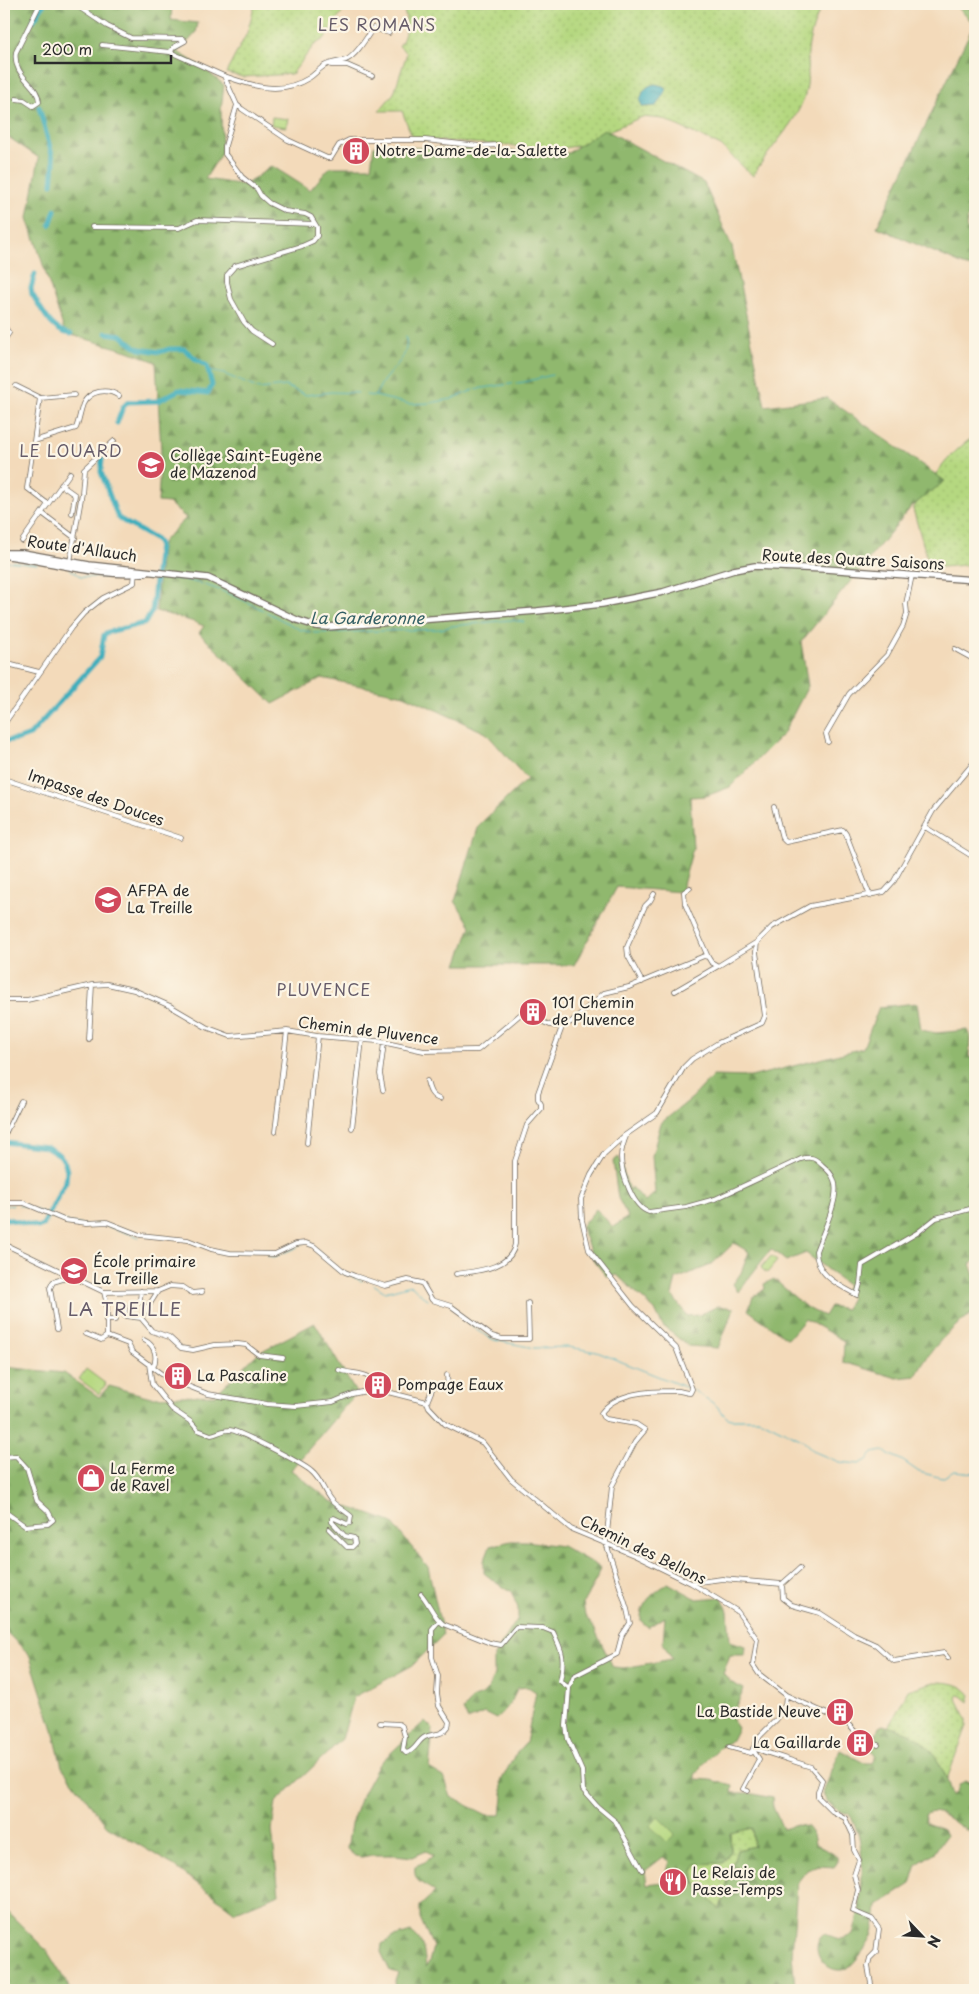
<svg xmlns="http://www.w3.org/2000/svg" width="979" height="1994" font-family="'Playpen Sans',sans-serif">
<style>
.grass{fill:url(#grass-dots);stroke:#708256}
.forest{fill:url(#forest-firs);stroke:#5e724c;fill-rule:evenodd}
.pitch{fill:#b5d880;stroke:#708256}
.water{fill:url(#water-ripples);stroke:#356c74}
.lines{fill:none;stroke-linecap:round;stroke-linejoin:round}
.stream{stroke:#3faebc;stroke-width:1}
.canal{stroke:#3faebc;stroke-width:5}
.street-casing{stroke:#71685d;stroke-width:5.5}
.secondary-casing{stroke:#71685d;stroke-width:8}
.street{stroke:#fff;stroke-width:4}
.secondary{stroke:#fff;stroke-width:5.5}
.labels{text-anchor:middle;stroke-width:4.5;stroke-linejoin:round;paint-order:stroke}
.poi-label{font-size:15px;fill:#2b2b2b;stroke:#fcf5e5;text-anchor:start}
.street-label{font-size:15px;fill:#2b2b2b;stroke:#fcf5e5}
.neighbourhood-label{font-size:16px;letter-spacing:1px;fill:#665c6a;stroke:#fcf5e5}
.water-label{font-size:16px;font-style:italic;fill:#335f65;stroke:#fcf5e5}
.quarter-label{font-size:18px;letter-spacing:1px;fill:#665c6a;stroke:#fcf5e5}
</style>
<defs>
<pattern id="grass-dots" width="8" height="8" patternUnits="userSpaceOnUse" patternTransform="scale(1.25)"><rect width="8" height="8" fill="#b5d880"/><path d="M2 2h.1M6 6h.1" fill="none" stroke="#9cba6f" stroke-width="1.8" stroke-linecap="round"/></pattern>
<pattern id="forest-firs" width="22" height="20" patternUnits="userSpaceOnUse" patternTransform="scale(1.25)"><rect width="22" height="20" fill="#90b86e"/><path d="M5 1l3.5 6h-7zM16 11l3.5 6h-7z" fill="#76965b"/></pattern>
<pattern id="water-ripples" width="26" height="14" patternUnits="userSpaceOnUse" patternTransform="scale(1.25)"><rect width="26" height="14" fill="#3faebc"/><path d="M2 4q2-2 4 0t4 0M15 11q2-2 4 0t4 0" fill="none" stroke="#358e99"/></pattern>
</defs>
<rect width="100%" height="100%" fill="#fcf5e5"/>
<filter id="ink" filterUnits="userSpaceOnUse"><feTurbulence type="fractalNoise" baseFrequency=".02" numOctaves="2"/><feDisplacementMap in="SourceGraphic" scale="10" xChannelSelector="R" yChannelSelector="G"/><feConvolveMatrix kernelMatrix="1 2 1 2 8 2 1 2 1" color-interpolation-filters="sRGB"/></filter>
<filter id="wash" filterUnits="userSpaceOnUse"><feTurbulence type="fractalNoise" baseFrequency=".0096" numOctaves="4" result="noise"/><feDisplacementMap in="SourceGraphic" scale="20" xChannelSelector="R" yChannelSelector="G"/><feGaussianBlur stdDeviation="1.12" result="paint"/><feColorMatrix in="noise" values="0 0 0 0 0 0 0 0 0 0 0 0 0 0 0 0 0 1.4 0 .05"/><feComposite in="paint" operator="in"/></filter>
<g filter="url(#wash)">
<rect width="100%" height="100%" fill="#f3daba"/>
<path class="grass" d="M255,4H348L324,39L314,45L292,74L243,77L226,73L247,33Z
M401,4H822C816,19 809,36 808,52C806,69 810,80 804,98C793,128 768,149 753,176L721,146L663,119L642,117L596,136L581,145L559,149L413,139L402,111H379L394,93L407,53L399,46C408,34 408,16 401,4Z
M975,436V567L966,565L930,568L913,509C929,482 948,453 975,436Z
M934,1682C948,1682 962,1683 971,1695L969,1702L962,1696L958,1695L956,1697L967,1719V1726L947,1779C930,1745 921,1742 888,1727L897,1712L908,1690Z
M752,1828L754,1846L737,1850L720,1909C712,1901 682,1877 697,1864C704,1859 722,1854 731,1851L730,1832Z"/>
<path class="forest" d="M4,4H129L149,7L152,4H172L171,20L198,23L196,33L178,52L202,67L224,85L221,109L222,152L205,179L245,185L272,166L310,190L330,167H371L374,146L568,153L604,129L704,183L732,247L765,406L827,398L945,481L911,507L801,642L808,686L783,734L730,787L706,796L690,797L693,848L681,892L617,887L574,965H457L471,926L455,901L479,825L527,779L486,733L404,695L322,678L273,704L199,633L204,626L191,621L156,611L161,548L163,541L186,518L169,503L158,502L161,450L156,362L128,351L65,333L28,218L39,158L4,134Z
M954,4H975V202L969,212L966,227L975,243V270L877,227L974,24Z
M917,1003L921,1030L936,1033L968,1030L970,1035L969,1056L975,1062V1261L970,1264L975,1278V1311C949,1330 931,1347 916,1376L897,1378L843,1362L844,1341L805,1319L788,1339L748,1310L753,1297L765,1289L764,1284L774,1279L807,1308L824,1316L830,1306L846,1309L851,1297L844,1291L847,1285L806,1253L786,1261L771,1249L738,1292L733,1284L741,1273L749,1252L734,1243L711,1265L676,1279L672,1295L687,1316L699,1315L718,1306L734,1308L718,1348L688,1346L662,1325L655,1310L617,1275L607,1277L594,1261L581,1227L596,1209L613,1227L628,1217L618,1198L613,1161L619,1157L629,1191L631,1187L645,1202L655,1193L652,1156L661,1123L692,1098L713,1076L751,1077L863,1048L879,1007Z
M315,1323L356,1393L291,1470L331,1501L391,1522L428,1567L443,1635L413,1665L354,1697L342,1739L276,1802L272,1830L279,1894L235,1912L173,1865L107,1826L62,1767L52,1726L29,1654L4,1630V1367L64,1373L99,1397L109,1386L151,1397L215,1395L258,1353Z
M511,1541H526L562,1546L601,1568L598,1576L583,1603L585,1616L594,1628L613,1667L624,1668L672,1659L663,1643L665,1617L648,1627L641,1621C640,1602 653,1594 668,1583L697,1599L722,1597L728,1611L730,1641L746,1646L745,1655H730L723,1674L730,1682L744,1689L731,1718L738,1728L732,1740L719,1748L705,1762L695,1775V1779L711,1780L733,1785L732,1793H749L772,1798L773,1807L783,1829L797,1825L807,1827L813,1835L815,1844L837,1856V1863L834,1867L819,1866L807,1870L797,1883L792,1955L795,1986L797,1990H396L395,1981L398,1973L390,1971L381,1952L382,1944L392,1938L411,1932C424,1940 424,1953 426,1967L429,1962L433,1947L420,1918V1906L435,1892C423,1882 413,1884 415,1866L425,1862L434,1855L426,1851L413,1857L395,1855H372L362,1857L355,1856L347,1849L351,1824L361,1797L379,1764L425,1721L433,1729L429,1768L444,1777L451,1797L487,1815H501L503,1798L501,1781L515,1755L526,1743L536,1692L528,1687L517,1688C513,1702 506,1710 496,1719L484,1713L468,1720L463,1710L473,1698L482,1695L489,1688L494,1675V1656L518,1618V1608L511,1591L498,1584L484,1573V1561L490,1546ZM752,1828L754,1846L737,1850L720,1909C708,1897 685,1882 697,1864L723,1863L731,1851L730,1833ZM663,1857L670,1861L664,1882L647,1884L645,1871Z
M883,1725C891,1728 901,1729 909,1733C932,1744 946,1772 952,1796L957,1791L960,1784L965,1781L975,1783V1830L969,1832C956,1825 938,1805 925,1815L926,1823L943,1830L946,1835L934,1853L917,1864L911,1884L877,1906C876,1915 875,1927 872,1936C870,1943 853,1966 846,1969C826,1976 807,1948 823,1934C838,1937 838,1943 853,1934C862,1908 865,1863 859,1837C857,1829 853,1822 850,1814C837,1812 828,1805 823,1793L840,1750L864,1763H872L876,1756L871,1749L879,1727Z
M4,1908L47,1951L71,1990H4Z"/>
<path class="pitch" d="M272,117L288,119L286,127L271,125Z
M771,1256L777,1261L767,1273L761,1268Z
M86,1369L106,1384L99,1394L79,1379Z
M658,1817L675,1834L667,1842L650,1826Z"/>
<path class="water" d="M655,84L663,86L666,88L665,92L656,106L643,107L640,102C642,92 645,86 655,84Z"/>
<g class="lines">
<path class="stream" d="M209,371L224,374L259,389L285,386L306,395L331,392L358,393
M366,395L375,396C379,389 382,381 388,375C399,362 409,355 406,336
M375,396L409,404L430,403L452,399L476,389L524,382L552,375
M4,561L37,564
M70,569L81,577L129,578
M160,577C212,579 256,607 301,630L315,633L441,629L452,626L509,620L524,622
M19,1205L28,1207
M4,1206L13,1205
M36,1210L62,1221
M66,1222L88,1226L97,1224
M101,1224L139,1237
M316,1250L337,1270L362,1281
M268,1256L274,1257L302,1245
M373,1284L385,1292L411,1285C417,1289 421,1297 428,1299
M457,1312L478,1331L494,1340L534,1348L569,1347L597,1352L690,1389
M693,1390L716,1405L726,1417L730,1419H758L766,1422L802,1440L815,1452L839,1462L859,1464L867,1460L873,1453L883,1451L903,1461L919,1472L942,1478L954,1471L975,1473"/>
<path class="canal" d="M34,20L44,4
M39,107L54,162L52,184
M50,225L55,210
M35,274L31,288L32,294C42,309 51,332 71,334
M106,333L121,335L134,346L140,349L160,352L169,349H184L197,360L207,366L212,385L208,393L179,390L158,401L128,402L123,407L117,423
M4,741L19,739L30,735L100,657L104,635L108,632L145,623L152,611L159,544L156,540L118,518L101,472L102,459
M4,1142L47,1147L60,1155L65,1163L67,1171L66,1181L43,1225L38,1227L4,1218"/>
</g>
</g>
<g filter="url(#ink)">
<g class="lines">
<defs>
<path id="street" d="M74,4L107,26L131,38L183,39L185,41L174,47L170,52L224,76L237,105L242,109L288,140L327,158H331L339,145L349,140H425L480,146L498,145
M102,45L170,52
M331,65H347L372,76
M224,76C253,86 280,96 309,78C314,75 318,70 324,66C331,62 338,62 346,60C356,56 367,37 373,28L389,33
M16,99L24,100L33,106L39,102C39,84 12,77 16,52L40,4
M237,105L225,146V154L242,177L257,189L261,196L269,203L285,211L305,214L311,217L317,227V236L313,241L302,246L235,266L227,275V282L231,299L244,322L252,331L272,344
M92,227L179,228L197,220L315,224
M4,326L9,333L4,340
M16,386L40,398
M34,441L40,398L74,395
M61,485L75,495L72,513
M48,504L70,473
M42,513L75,538
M22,541L48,504L27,488L34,441L76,428C79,421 80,412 83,404C90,390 107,388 119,396
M70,562L82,493L84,469L114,441
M955,649L975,660
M4,663L39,672
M4,724L71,628L84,613L103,598L134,583L135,571
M828,742L826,734L849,694L887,655L903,626L907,613L906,604L912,575
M4,779L181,838
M774,807L782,838L786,842L843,830L846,834L870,896
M925,827L975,858
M690,888L684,892L685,904L708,957
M642,982L628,956L627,947L645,906L650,901L654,894
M675,991L718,966
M4,1000H27L92,985L107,984L134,990L170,1006L206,1027L230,1036L287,1031L317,1036L377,1041L424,1051L475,1050H478L522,1013L550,1025L562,1027L571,1022L604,993L629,987L704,956L708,957L711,962L718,966L757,942L772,927L810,906L884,892L894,881L933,811L975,761
M89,1039L92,985
M427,1081C429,1089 431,1097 440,1099
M383,1090L380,1074L384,1043
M352,1128L362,1040
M275,1132L287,1031
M627,1134C624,1141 621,1149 621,1157C621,1173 633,1208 649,1212L686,1207L715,1199L801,1159C811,1156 815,1158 822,1165C827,1169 832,1174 834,1180C841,1197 822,1234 816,1251C816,1275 838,1285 857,1295L860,1284L862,1265L917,1233L936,1218L970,1209L975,1210
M4,1136L21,1101
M307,1143L318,1036
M4,1203H24L64,1220L87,1223L107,1222L140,1235L188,1240L211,1249L230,1253L275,1254L296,1244L306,1243L314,1246L345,1272L355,1276L385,1286L408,1280L422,1283L432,1300L451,1306L492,1336L502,1339H529L528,1303
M4,1244L104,1292L158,1291L170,1286L183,1287L192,1293L202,1292
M456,1274C476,1271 511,1269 515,1244V1161L527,1125L541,1109V1104L538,1099V1093L562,1027
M141,1291L140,1299L147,1310
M158,1291L141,1318L152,1331L169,1337L181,1348L193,1350L215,1345L238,1344L246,1345L259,1355L283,1358
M104,1292L107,1304V1336
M125,1306V1316L141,1318
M106,1320H115
M57,1329L50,1288L53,1282L66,1278L68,1276
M86,1334L101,1340L107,1336
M107,1336L128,1344L132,1352L167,1378L208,1394L267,1404L296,1406L333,1402L352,1394L376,1389L427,1402L429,1407L445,1424L483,1443L511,1479L571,1529L636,1556L691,1583L737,1611L757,1639L753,1665L759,1674L786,1695L785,1705L777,1719L760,1736L751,1753L729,1747
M144,1340C155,1345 158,1357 153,1368
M149,1364L152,1384L172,1409L191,1422L198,1430L211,1435C217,1434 223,1430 229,1430C237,1429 303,1464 311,1471C321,1479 323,1490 330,1499C335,1506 344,1510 351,1516L350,1523L347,1524L334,1518L332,1519V1522L345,1536L354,1538L355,1544L352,1547H347L329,1529
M339,1370C355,1375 372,1370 376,1389
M427,1402L433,1387L436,1386L448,1389L447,1375
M4,1457L16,1456L27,1468L37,1501L48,1511L53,1520L48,1524L25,1526L4,1511
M691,1583L722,1579L782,1584L800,1568
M782,1584L783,1598L792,1605L820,1613L854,1635L876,1645L894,1661L944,1653L948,1658
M421,1594C429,1603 433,1616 443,1624L490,1643L501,1645L516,1627L543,1628L553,1632C563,1652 565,1659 560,1681L569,1688
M786,1695L847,1723L861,1738L878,1745
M380,1723L399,1724L402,1726L405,1737L403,1750L406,1753C416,1751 417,1741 425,1737C434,1733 442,1736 448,1727L449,1722L439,1706L437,1693L438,1676L432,1657V1629L439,1621
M753,1748L811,1767L822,1780L818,1792V1797L832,1811L845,1818L853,1835L854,1850L859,1860L854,1875L858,1890L853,1911L872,1919L879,1929L876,1952L870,1958L868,1966L872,1990
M748,1791L743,1789L759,1759L753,1750
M642,1870L616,1822L597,1806L583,1790L582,1771L568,1739L566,1726L569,1688L574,1676L617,1654L622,1635L630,1623L627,1609L606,1543L612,1486L635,1442L645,1430L636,1424L606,1419L603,1417L601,1413C616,1392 650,1391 674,1391C680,1390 684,1393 690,1393L692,1389L676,1348L633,1306L589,1250L582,1220L581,1199L591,1175L604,1154L624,1136L657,1113L684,1067L692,1059L718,1043L762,1023L765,1016L756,952L757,942"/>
<path id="secondary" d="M4,553H23L89,565L208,578L297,620L316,626L327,627L537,611L602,604L663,592L734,570L755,566L825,569L975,580
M8,556C55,562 97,577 145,573"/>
</defs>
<use href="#street" class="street-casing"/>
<use href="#secondary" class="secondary-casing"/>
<use href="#street" class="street"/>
<use href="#secondary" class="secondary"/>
</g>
</g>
<defs>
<symbol id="building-disc" viewBox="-11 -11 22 22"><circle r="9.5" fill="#d1495b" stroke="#fcf5e5"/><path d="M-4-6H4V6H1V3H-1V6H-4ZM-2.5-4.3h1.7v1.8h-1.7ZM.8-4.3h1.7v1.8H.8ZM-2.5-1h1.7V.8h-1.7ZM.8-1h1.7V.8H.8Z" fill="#fff"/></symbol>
<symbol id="school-disc" viewBox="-11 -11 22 22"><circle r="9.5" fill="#d1495b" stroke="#fcf5e5"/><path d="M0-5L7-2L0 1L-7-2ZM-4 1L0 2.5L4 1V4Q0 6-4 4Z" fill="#fff"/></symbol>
<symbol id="shop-disc" viewBox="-11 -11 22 22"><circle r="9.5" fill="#d1495b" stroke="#fcf5e5"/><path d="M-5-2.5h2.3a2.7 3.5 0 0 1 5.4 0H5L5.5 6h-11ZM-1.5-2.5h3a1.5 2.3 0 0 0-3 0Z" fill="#fff"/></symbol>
<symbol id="restaurant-disc" viewBox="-11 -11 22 22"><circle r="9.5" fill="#d1495b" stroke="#fcf5e5"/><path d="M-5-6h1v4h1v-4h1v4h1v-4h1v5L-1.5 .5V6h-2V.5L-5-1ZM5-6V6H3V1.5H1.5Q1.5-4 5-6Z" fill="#fff"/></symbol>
</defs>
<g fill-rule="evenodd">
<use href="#building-disc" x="340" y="135" width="32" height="32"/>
<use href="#school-disc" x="135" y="449" width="32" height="32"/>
<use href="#school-disc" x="92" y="884" width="32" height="32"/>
<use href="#building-disc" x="517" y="996" width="32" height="32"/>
<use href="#school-disc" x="58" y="1255" width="32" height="32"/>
<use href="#building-disc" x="162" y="1360" width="32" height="32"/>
<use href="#building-disc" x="362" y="1369" width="32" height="32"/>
<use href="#shop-disc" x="75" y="1462" width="32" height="32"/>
<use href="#building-disc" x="824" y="1696" width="32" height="32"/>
<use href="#building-disc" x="844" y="1727" width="32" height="32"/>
<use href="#restaurant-disc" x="657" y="1866" width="32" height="32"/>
</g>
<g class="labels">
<g class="poi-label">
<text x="375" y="156">Notre-Dame-de-la-Salette</text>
<text x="170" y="461">Collège Saint-Eugène<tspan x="170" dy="17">de Mazenod</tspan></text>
<text x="127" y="896">AFPA de<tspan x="127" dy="17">La Treille</tspan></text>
<text x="552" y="1008">101 Chemin<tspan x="552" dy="17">de Pluvence</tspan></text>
<text x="93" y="1267">École primaire<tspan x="93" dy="17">La Treille</tspan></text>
<text x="197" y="1381">La Pascaline</text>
<text x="397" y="1390">Pompage Eaux</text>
<text x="110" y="1474">La Ferme<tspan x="110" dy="17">de Ravel</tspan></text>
<text x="821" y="1717" text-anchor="end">La Bastide Neuve</text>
<text x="841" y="1748" text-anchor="end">La Gaillarde</text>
<text x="692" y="1878">Le Relais de<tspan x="692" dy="17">Passe-Temps</tspan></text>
</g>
<g class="street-label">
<text transform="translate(82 549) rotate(8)" y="5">Route d'Allauch</text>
<text transform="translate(853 560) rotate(3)" y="5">Route des Quatre Saisons</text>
<text transform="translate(96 798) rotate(19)" y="5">Impasse des Douces</text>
<text transform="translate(368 1031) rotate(7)" y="5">Chemin de Pluvence</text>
<text transform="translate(643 1550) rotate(26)" y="5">Chemin des Bellons</text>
</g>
<g class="neighbourhood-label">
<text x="377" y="31">LES ROMANS</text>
<text x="71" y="457">LE LOUARD</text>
<text x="324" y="996">PLUVENCE</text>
</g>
<g class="water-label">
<text x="367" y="624">La Garderonne</text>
</g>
<g class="quarter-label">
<text x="125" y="1316">LA TREILLE</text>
</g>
</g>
<rect width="979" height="1994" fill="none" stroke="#fcf5e5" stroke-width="20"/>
<g transform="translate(922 1936) rotate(115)" stroke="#fcf5e5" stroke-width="4" paint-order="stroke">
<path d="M0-4L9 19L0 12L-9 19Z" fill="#2b2b2b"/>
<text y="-8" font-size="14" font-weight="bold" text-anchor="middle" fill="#2b2b2b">N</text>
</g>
<path d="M35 55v8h136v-8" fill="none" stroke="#2b2b2b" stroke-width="2.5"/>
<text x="42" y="55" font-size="15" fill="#2b2b2b" stroke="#fcf5e5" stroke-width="4" paint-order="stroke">200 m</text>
</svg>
